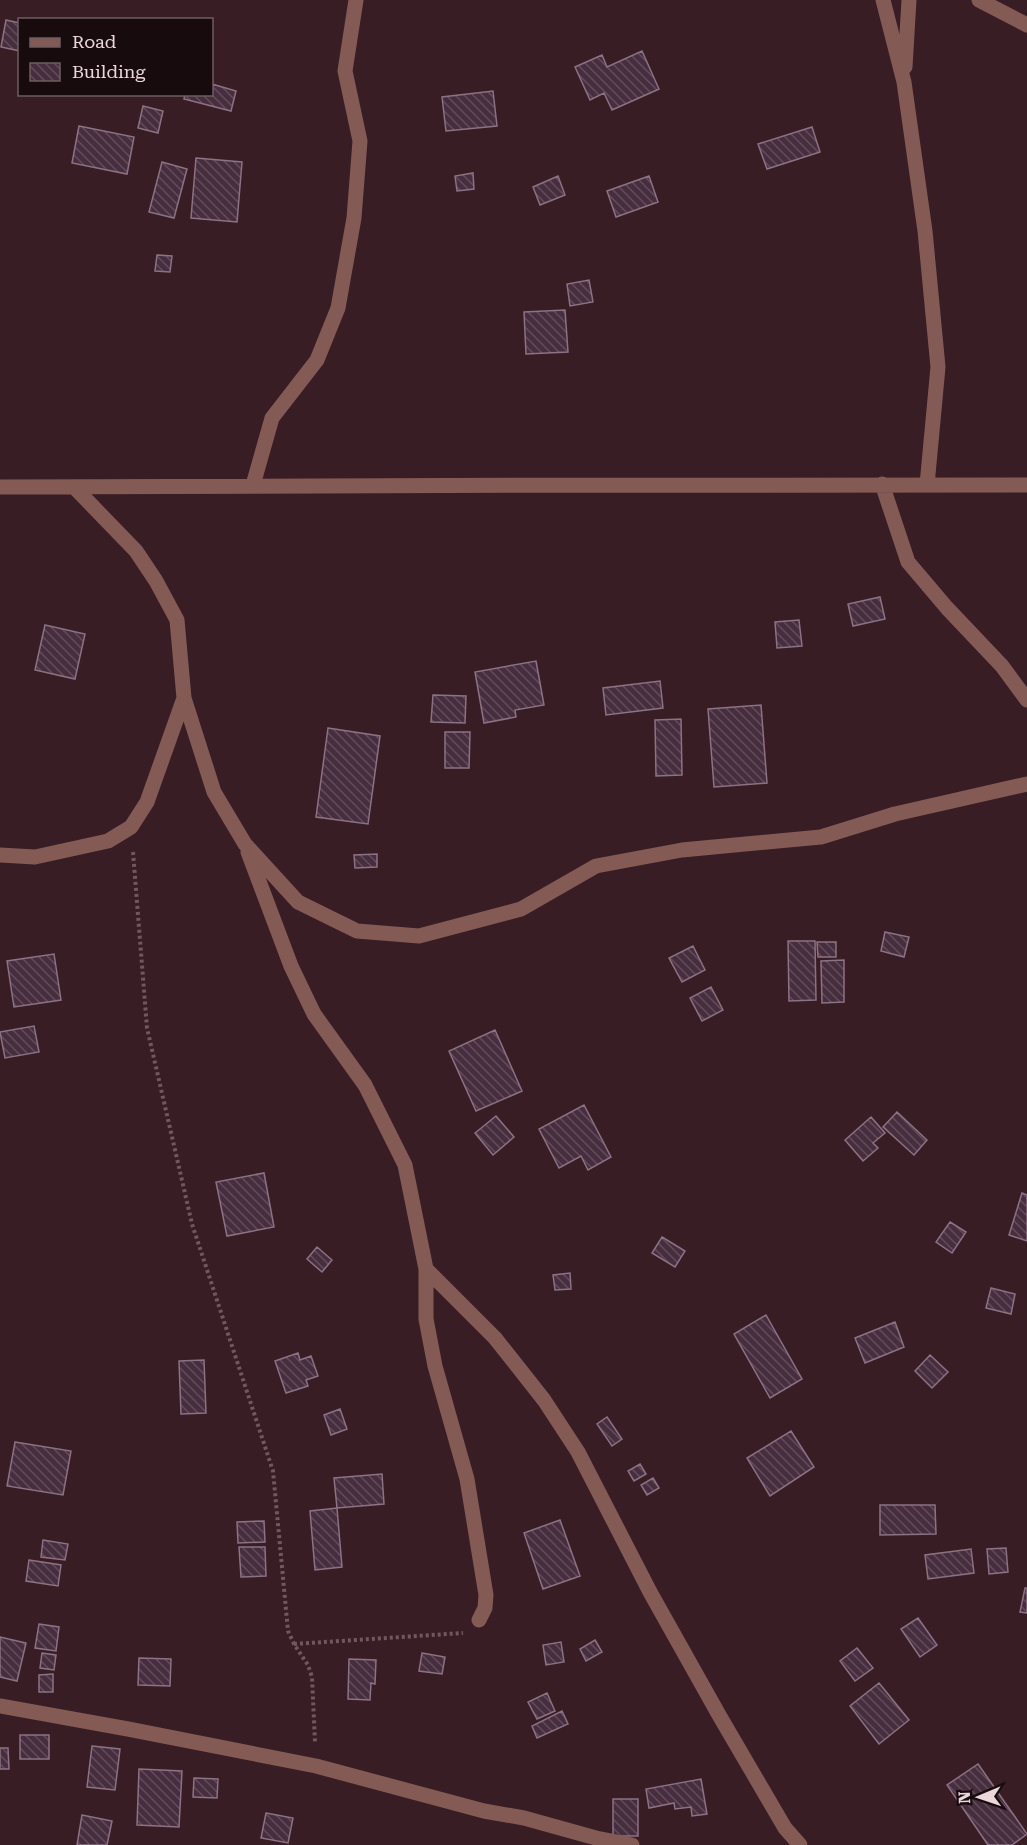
<svg xmlns="http://www.w3.org/2000/svg" width="1027" height="1845" font-family="'Roboto Serif',serif">
<style>
.building{fill:url(#building-back-hatch);stroke:#8d7184;stroke-width:1.5}
.lines{fill:none;stroke-linecap:round;stroke-linejoin:round}
.path{stroke:#71585e;stroke-width:4;stroke-dasharray:3 3;stroke-linecap:butt}
.minor{stroke:#845a55;stroke-width:15}
</style>
<defs>
<pattern id="building-back-hatch" width="6" height="6" patternUnits="userSpaceOnUse" patternTransform="scale(1.5)"><rect width="6" height="6" fill="#472e3f"/><path d="M-1 5l2 2M0 0l6 6M5-1l2 2" fill="none" stroke="#624c5a"/></pattern>
</defs>
<rect width="100%" height="100%" fill="#391d24"/>
<path class="building" d="M6,20L20,23V51L1,47Z
M642,51L659,89L612,110L604,93L590,100L575,67L602,55L607,67Z
M212,84L236,91L231,111L184,99L185,94H212Z
M493,91L497,126L446,131L442,97Z
M143,106L163,111L158,133L138,128Z
M79,126L134,137L127,174L72,163Z
M812,127L820,152L767,169L758,144Z
M196,158L242,162L237,222L191,218Z
M162,162L187,169L174,218L149,212Z
M473,173L474,189L457,191L455,176Z
M558,176L565,195L540,205L533,187Z
M649,176L658,202L616,217L607,191Z
M157,255L172,256L170,272L155,271Z
M589,280L593,302L570,306L567,284Z
M565,310L568,352L526,354L524,312Z
M880,597L885,619L853,626L848,604Z
M799,620L802,646L777,648L775,622Z
M45,625L85,634L75,679L35,670Z
M536,661L544,705L515,710L516,717L484,723L475,672Z
M660,681L663,708L606,715L603,688Z
M433,695L466,696L465,723L431,722Z
M761,705L767,783L714,787L708,709Z
M681,719L682,775L656,776L655,720Z
M328,728L380,736L368,824L316,817Z
M445,732H470L469,768H445Z
M377,854V867L355,868L354,855Z
M885,932L909,937L904,957L881,951Z
M788,941H815L816,1000L789,1001Z
M817,942H836V957H818Z
M693,946L705,970L682,982L669,958Z
M54,954L61,1000L14,1007L7,961Z
M844,960V1002L822,1003L821,961Z
M711,987L723,1010L702,1021L690,998Z
M34,1026L39,1052L5,1058L0,1032Z
M495,1030L522,1091L476,1111L449,1051Z
M584,1105L611,1157L588,1170L581,1156L559,1168L539,1129Z
M897,1112L927,1140L914,1155L883,1127Z
M496,1116L514,1137L493,1155L475,1133Z
M871,1117L885,1133L873,1143L878,1148L863,1161L845,1140Z
M264,1173L274,1227L227,1236L216,1182Z
M1022,1193L1027,1195V1241L1009,1235Z
M950,1222L966,1232L952,1253L936,1242Z
M662,1237L685,1251L675,1267L652,1253Z
M317,1247L332,1260L322,1272L307,1259Z
M570,1273L571,1289L555,1290L553,1275Z
M991,1288L1015,1294L1011,1314L986,1308Z
M766,1315L802,1379L770,1398L734,1334Z
M895,1322L904,1347L865,1363L855,1338Z
M298,1353L300,1360L311,1356L318,1376L306,1380L308,1386L286,1393L275,1361Z
M930,1355L948,1372L932,1388L915,1371Z
M204,1360L206,1413L181,1414L179,1361Z
M340,1409L347,1429L331,1435L324,1415Z
M607,1417L622,1439L612,1446L597,1424Z
M791,1431L814,1467L770,1496L747,1458Z
M15,1442L71,1451L63,1495L7,1486Z
M640,1464L646,1474L634,1481L628,1471Z
M382,1474L384,1504L337,1508L334,1478Z
M653,1478L659,1488L647,1495L641,1485Z
M880,1505H935L936,1534L880,1535Z
M337,1508L342,1567L315,1570L310,1511Z
M560,1520L580,1576L543,1589L524,1533Z
M264,1521L265,1542L238,1543L237,1522Z
M43,1540L68,1544L65,1560L41,1557Z
M239,1547H265L266,1576L241,1577Z
M1006,1548L1008,1572L989,1574L987,1549Z
M971,1549L974,1573L928,1579L925,1555Z
M29,1560L61,1565L58,1586L26,1581Z
M1025,1588H1027V1613L1020,1612Z
M918,1618L937,1645L920,1657L901,1629Z
M39,1624L59,1627L56,1651L35,1648Z
M0,1637L26,1643L17,1681L0,1677Z
M595,1640L602,1652L586,1661L580,1649Z
M561,1642L564,1662L546,1665L543,1645Z
M857,1648L873,1668L855,1681L840,1661Z
M42,1653L56,1655L54,1670L40,1668Z
M422,1653L445,1657L442,1674L419,1671Z
M139,1658L171,1659L170,1686L138,1685Z
M349,1659L376,1660L375,1684L371,1683L370,1700L348,1699Z
M53,1674V1692H39V1675Z
M879,1683L909,1720L879,1744L850,1706Z
M547,1693L555,1711L537,1719L528,1702Z
M562,1711L568,1724L537,1738L532,1726Z
M20,1735H49V1759H20Z
M92,1746L120,1749L115,1790L87,1787Z
M0,1748H8L9,1769H0Z
M978,1764L1027,1834L1012,1845H988L947,1785Z
M139,1769L182,1771L179,1827L137,1825Z
M194,1778L218,1779L217,1798L193,1797Z
M701,1779L707,1814L692,1816L691,1807L675,1809L674,1803L649,1808L646,1789Z
M613,1799H638V1836H613Z
M266,1813L293,1818L288,1843L261,1838Z
M82,1815L112,1821L107,1845H77Z"/>
<g class="lines">
<path class="path" d="M133,852L147,1028L192,1224L273,1471L288,1631L294,1644L308,1665L312,1677L315,1742
M294,1644L463,1633"/>
<path class="minor" d="M883,0L904,82L925,231L938,367L927,485
M979,0L1027,25
M905,67L909,0
M882,484L908,562L947,608L1002,666L1027,700
M253,485L272,418L317,360L338,308L354,218L360,141L345,71L356,0
M0,487C342,486 685,484 1027,485
M184,698L214,792L245,844L298,902L357,931L419,936L521,909L596,866L682,850L821,837L895,814L1027,784
M248,852L291,966L314,1014L365,1085L405,1165L426,1269V1319L435,1366L467,1479L486,1595L485,1608L479,1620
M0,855L35,857L108,841L131,827L147,802L184,698L177,620L156,581L136,551L75,488
M426,1269L495,1338L544,1400L578,1452L650,1592L719,1715L785,1828L800,1845
M0,1706L128,1729L316,1766L484,1811L524,1818L596,1838L632,1845"/>
</g>
<rect x="18" y="18" width="195" height="78" fill="#180b0e" stroke="#6c5d60" stroke-width="1.5"/>
<rect x="30" y="38" width="30" height="9" fill="#845a55" stroke="#6c5d60" stroke-width="1.5"/>
<text x="72" y="48" font-size="18" fill="#ebd7db">Road</text>
<rect x="30" y="63" width="30" height="18" fill="url(#building-back-hatch)" stroke="#6c5d60" stroke-width="1.5"/>
<text x="72" y="78" font-size="18" fill="#ebd7db">Building</text>
<g transform="translate(979 1797) rotate(268)" stroke="#180b0e" stroke-width="4.5" paint-order="stroke">
<path d="M0-4.5L10 22L0 15L-10 22Z" fill="#ebd7db"/>
<text y="-9" font-size="16" font-weight="bold" text-anchor="middle" fill="#ebd7db">N</text>
</g>
</svg>
